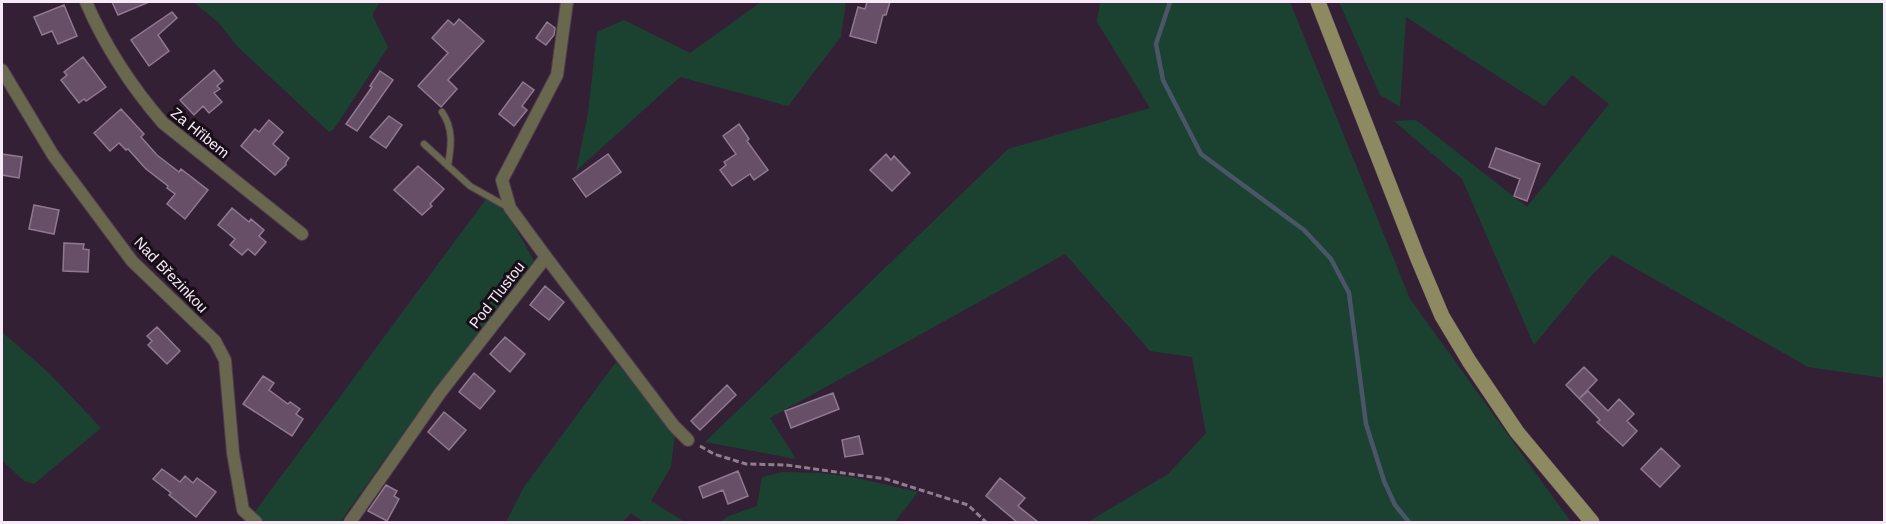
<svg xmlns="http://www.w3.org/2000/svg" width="1886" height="524" font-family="Helvetica,sans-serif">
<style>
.green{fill:#1b4231}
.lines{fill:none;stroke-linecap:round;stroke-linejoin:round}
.stream{stroke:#4a5567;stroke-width:4.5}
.building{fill:#675067;stroke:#907891;stroke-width:1.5}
.service-casing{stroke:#4f3c50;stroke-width:8}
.minor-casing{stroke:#4f3c50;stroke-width:14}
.secondary-casing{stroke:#4f3c50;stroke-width:16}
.path{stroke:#8f7e8f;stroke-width:3;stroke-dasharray:6 3;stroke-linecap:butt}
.service{stroke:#69674e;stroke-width:6}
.minor{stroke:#69674e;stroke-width:12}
.secondary{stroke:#8d8a62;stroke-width:15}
.labels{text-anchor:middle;stroke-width:6;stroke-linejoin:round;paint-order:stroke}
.street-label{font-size:15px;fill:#f7e9f7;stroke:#170e17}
</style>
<rect width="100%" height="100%" fill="#342035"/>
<path class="green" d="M193,2H380L373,13V17L388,47L334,129L329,132L238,47L218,22Z
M761,2H846L841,37L788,106L680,77L576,171L588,113L597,32L624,20L690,53Z
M1100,2H1290L1410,299L1571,522H1088L1168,474L1206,433L1192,357L1150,351L1065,254L770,418L796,459L705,442L1008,149L1150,108L1097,22Z
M1339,2H1884V378L1808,367L1612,255L1591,276L1534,345L1462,179L1394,121L1416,120L1527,207L1609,104L1572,75L1544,106L1406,17L1400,107L1380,95Z
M486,199L506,211L534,261L435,389L340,522H265L254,513Z
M2,332L48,372L101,428L34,484L24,481L2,460Z
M616,362L675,433L671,467L651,501L685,522H644L631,513L623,522H506L524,487Z
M782,472L819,473L852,477L918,492L895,522H720L729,516L757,506L762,477Z"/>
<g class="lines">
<path class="stream" d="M1170,2L1156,44L1163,80L1201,154L1304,230L1331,259L1349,293L1366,424L1384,481L1395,505L1409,522"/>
</g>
<path class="building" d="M112,2H149L118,15Z
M867,2H890L886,15H883L876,43L850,36L858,7L865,9Z
M64,5L77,36L58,44L52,31L42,35L34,17Z
M172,12L177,18L158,35L169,51L149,66L131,40Z
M459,19L484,41L448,80L457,89L441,107L418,86L448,53L432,38L448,20L454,25Z
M547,22L555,28L554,35L546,45L536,38Z
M83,57L106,87L86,101L84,99L79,103L61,80L67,75L64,72Z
M214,70L223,81L217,86L220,89L214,93L222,102L209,113L203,106L194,115L180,100Z
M380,71L393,80L357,131L346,124L372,87L370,86Z
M523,82L534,90L522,106L527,110L514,126L499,114Z
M121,109L144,134L141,137L157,155L179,172L181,169L208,190L185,219L167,204L175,194L167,188L168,186L146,169L128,149L126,150L119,143L110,151L94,133Z
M389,116L402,125L386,148L370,137Z
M269,120L283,132L273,144L289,158L286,162V165L275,175L241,146L255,129L259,132Z
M739,124L749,139L747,141L768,170L754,180L750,174L732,186L720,170L726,165L724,162L736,154L723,136Z
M1496,148L1540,164L1527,201L1514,196L1520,179L1489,167Z
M2,154L22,157L19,178L2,175Z
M608,154L621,172L586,197L573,179Z
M886,154L891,160L894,156L910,173L892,191L870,170Z
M418,166L444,189L430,204L432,206L422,215L394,190Z
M34,205L59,210L54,234L29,229Z
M232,208L249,222L251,219L264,230L259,236L266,242L255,255L248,249L242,255L230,245L235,239L218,225Z
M64,243L84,244L83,249L89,250L88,272L63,271Z
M545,286L564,302L549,320L530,305Z
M157,327L180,351L167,364L148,345L152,341L147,336Z
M505,337L525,354L510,372L490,354Z
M1584,367L1597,380L1580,398L1588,391L1608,411L1619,399L1634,414L1627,421L1637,431L1623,446L1597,422L1600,420L1566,385Z
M474,373L495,391L480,409L459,392Z
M263,376L274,383L269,390L288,404L290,402L300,409L296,414L303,419L292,436L243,404Z
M727,385L736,395L700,430L691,421Z
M833,393L839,409L791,428L785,411Z
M444,412L466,430L449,450L428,432Z
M859,436L863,454L845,457L842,440Z
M1661,448L1680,466L1660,487L1641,469Z
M162,469L180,482L185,476L193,483L197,478L216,492L196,517L169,495L171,493L153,479Z
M738,471L748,496L728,504L723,490L703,498L699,487Z
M1000,478L1025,498L1018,506L1038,522H1017L986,496Z
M386,485L397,491L394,496L399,499L387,521L368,511Z"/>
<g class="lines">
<defs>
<path id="service" d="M442,112C454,129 451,147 448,166
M424,144L470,186L509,208"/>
<path id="minor" d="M86,2C105,46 131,86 163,123L302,234
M2,70L53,155L132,261L215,341L225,360L233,453L243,510L256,522
M546,257L674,426L688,440
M350,522L440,393L546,257L510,208L502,180L557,75L567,2"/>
<path id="secondary" d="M1318,2L1418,259L1442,316L1469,361L1517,432L1592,522"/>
</defs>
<use href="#service" class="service-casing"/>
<use href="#minor" class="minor-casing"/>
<use href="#secondary" class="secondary-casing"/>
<path class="path" d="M700,446L714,454L746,464L786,465L886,479L968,505L986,522"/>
<use href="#service" class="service"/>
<use href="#minor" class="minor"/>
<use href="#secondary" class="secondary"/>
</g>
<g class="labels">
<g class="street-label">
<text transform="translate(200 133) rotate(39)" y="5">Za Hřibem</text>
<text transform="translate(171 275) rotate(46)" y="5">Nad Březinkou</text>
<text transform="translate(497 295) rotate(-52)" y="5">Pod Tlustou</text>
</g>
</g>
<rect width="1886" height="524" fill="none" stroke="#f7e9f7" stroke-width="6"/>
</svg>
